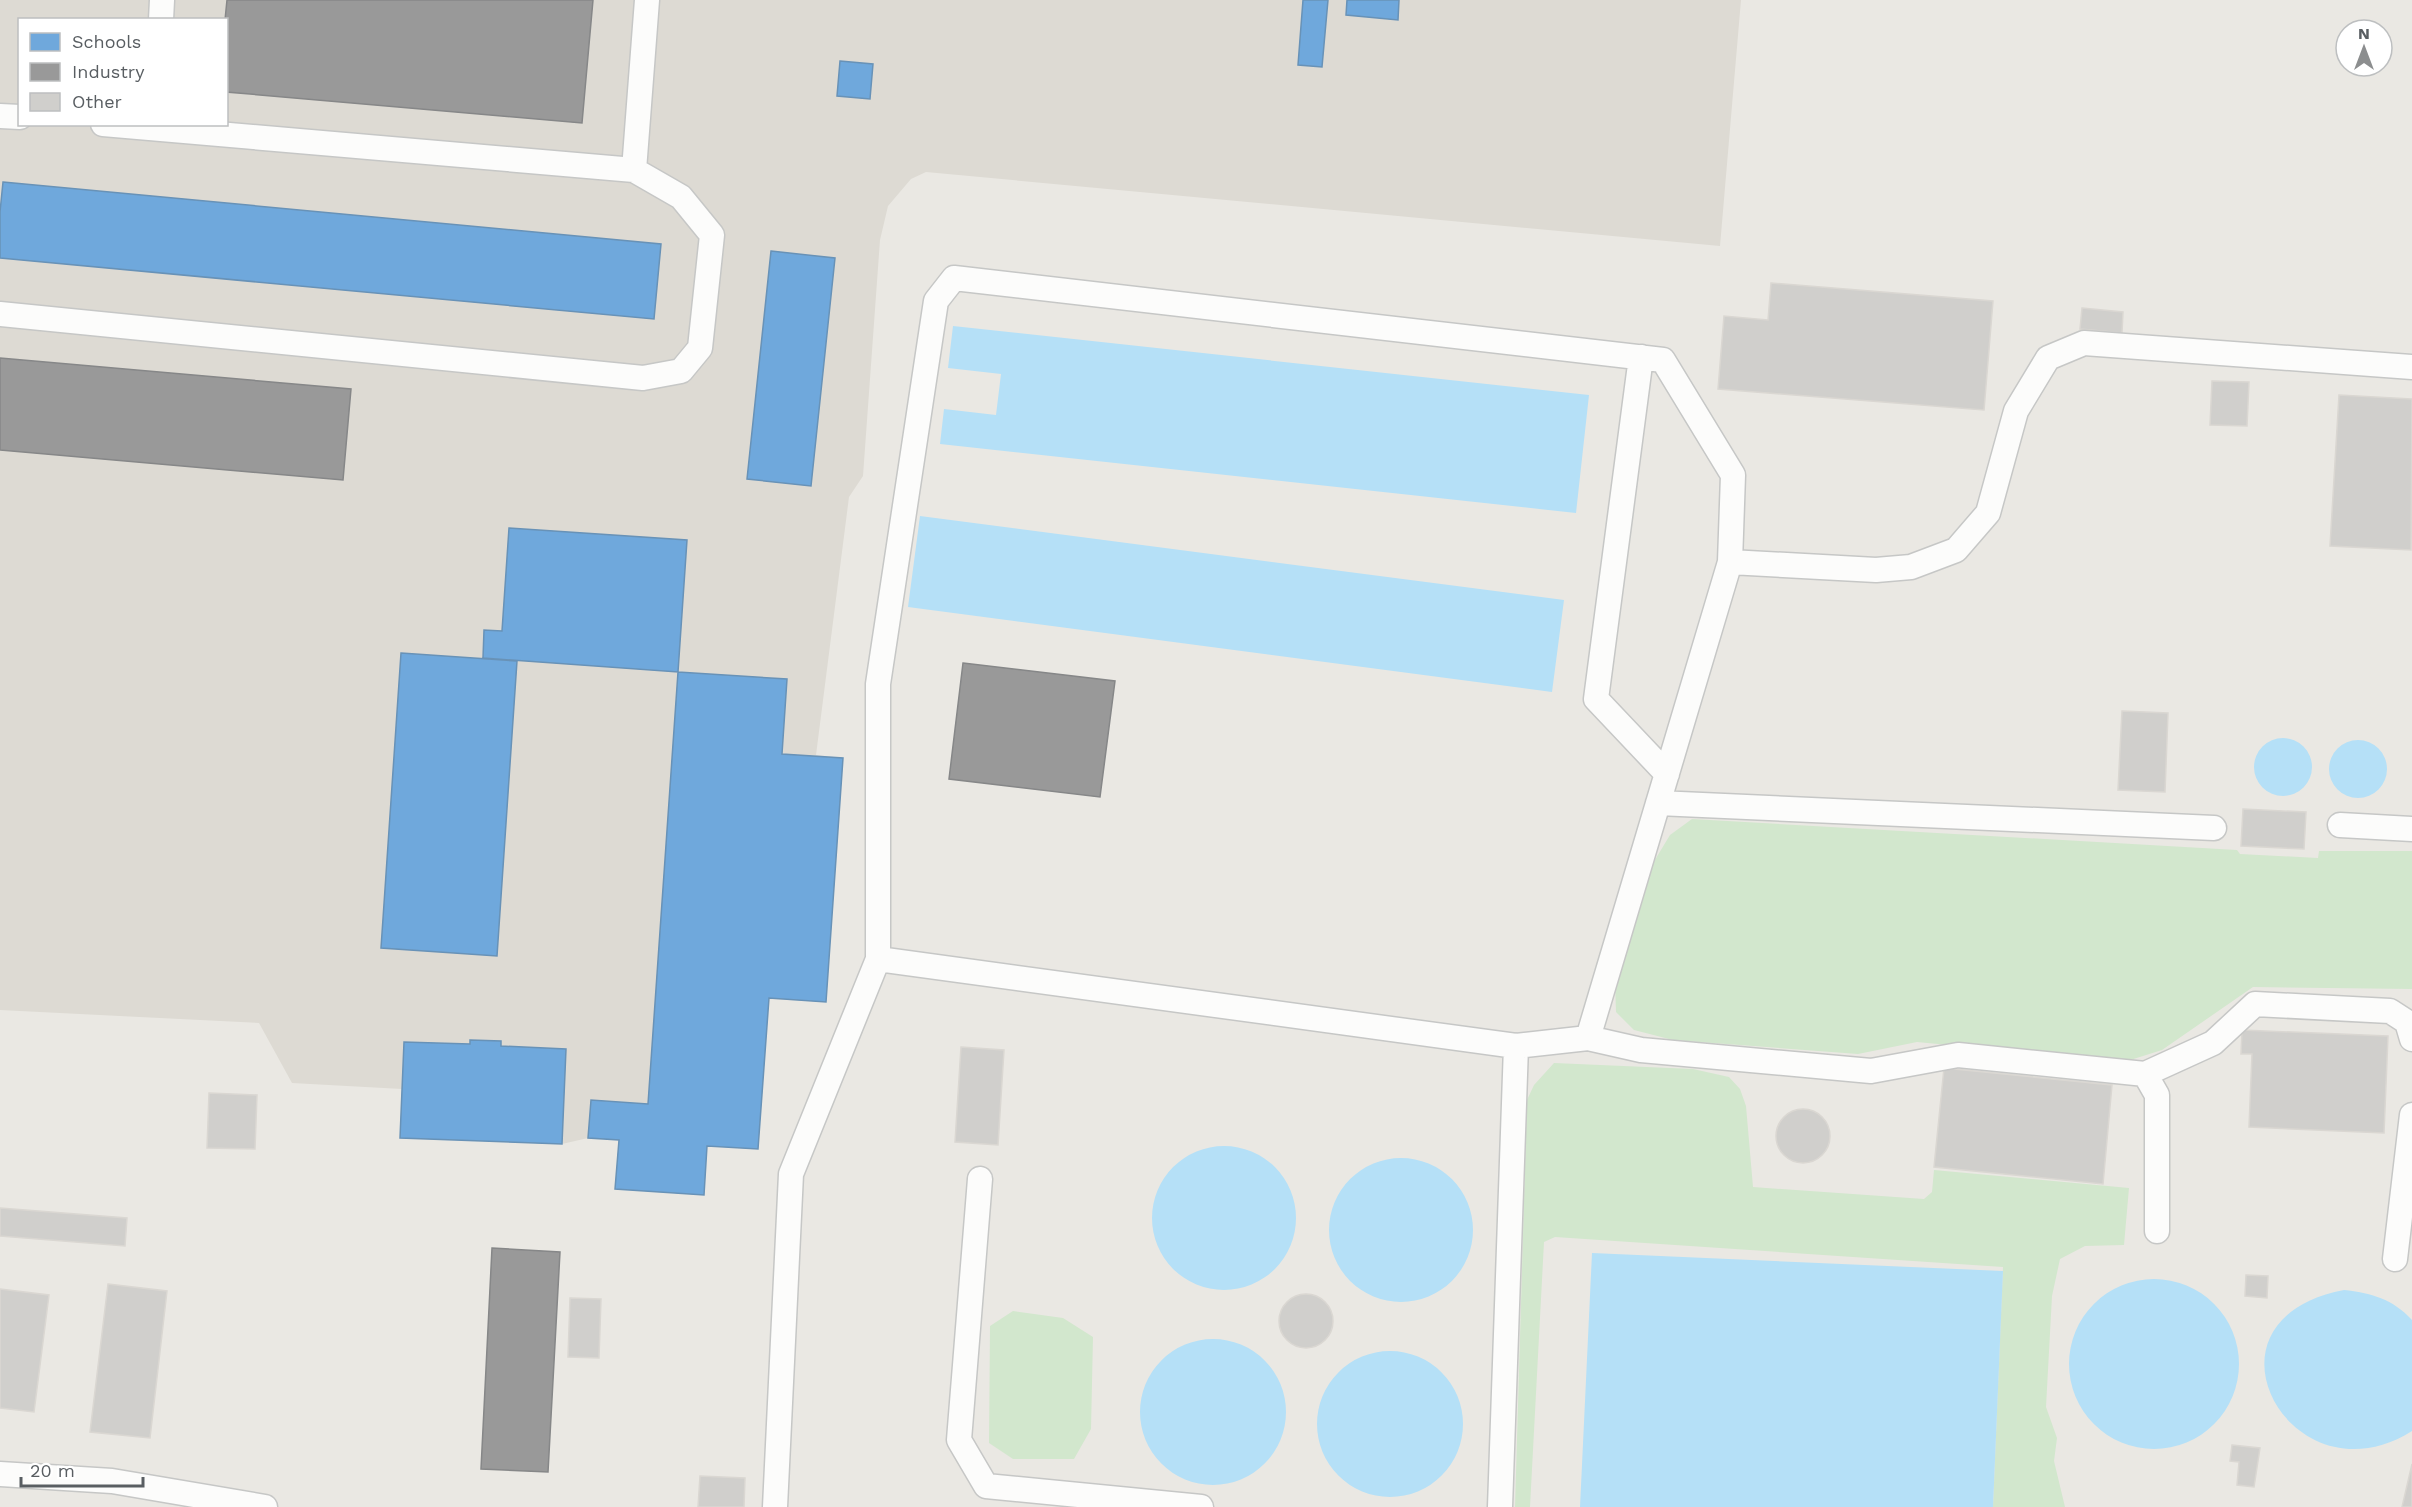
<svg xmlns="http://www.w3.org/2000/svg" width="2412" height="1507" font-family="'Work Sans',sans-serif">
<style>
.education{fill:#dddad3;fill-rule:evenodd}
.green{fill:#d2e7cd}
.water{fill:#b5e0f7}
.schools{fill:#6fa8dc;stroke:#6892b7;stroke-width:1.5}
.industry{fill:#999;stroke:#868788;stroke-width:1.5}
.building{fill:#d0cfcc;stroke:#dad7d2;stroke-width:1.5}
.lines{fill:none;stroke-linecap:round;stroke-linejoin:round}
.service-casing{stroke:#c6c7c6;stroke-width:27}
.service{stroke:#fcfcfb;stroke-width:24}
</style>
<rect width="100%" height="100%" fill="#eae8e3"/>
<path class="education" d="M0,0H1741L1720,246L926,172L911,179L888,206L880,240L863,476L849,497L816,755L843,758L826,1002L769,999L758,1149L707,1146L704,1195L615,1189L619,1140L588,1138L562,1144L400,1138L402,1089L292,1083L259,1023L0,1010ZM20,20H226V124H20Z"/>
<path class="green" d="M1692,819L2237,850L2240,854L2318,858L2319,851H2412V989L2253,987L2162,1050L2124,1062L1917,1042L1858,1054L1673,1040L1634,1030L1616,1012L1615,981L1644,878L1670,835Z
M1554,1063L1693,1069L1729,1077L1740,1089L1746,1106L1753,1187L1924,1199L1932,1192L1934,1170L2129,1188L2124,1245L2085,1246L2060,1259L2052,1296L2046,1407L2057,1438L2054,1461L2065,1507H1993L2003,1267L1555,1237L1544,1242L1530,1507H1515L1527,1100L1534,1085Z
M1013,1311L1063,1318L1093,1337L1091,1429L1074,1459H1013L989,1443L990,1326Z"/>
<path class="water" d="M953,326L1589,395L1576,513L940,444L944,409L996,415L1001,374L948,368Z
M920,516L1564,600L1552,692L908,607Z
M2254 767a29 29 0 1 1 58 0a29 29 0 1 1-58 0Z
M2329 769a29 29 0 1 1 58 0a29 29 0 1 1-58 0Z
M1152 1218a72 72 0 1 1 144 0a72 72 0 1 1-144 0Z
M1329 1230a72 72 0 1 1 144 0a72 72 0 1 1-144 0Z
M1592,1253L2003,1271L1993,1507H1580Z
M2069 1364a85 85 0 1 1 170 0a85 85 0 1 1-170 0Z
M2344,1290C2371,1293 2393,1299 2412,1320V1431C2292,1507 2186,1320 2344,1290Z
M1140 1412a73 73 0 1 1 146 0a73 73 0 1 1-146 0Z
M1317 1424a73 73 0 1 1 146 0a73 73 0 1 1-146 0Z"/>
<path class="schools" d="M1303,0H1328L1322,67L1298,65Z
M1347,0H1399L1398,20L1346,15Z
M840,61L873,64L870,99L837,96Z
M3,182L661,244L654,319L0,258V212Z
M771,251L835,258L811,486L747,479Z
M509,528L687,540L678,672L483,658L484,630L502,631Z
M401,653L517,661L497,956L381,948Z
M678,672L787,679L782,754L843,758L826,1002L769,998L758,1149L707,1146L704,1195L615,1189L619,1140L588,1138L591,1100L648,1104Z
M470,1040L501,1041V1046L566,1049L562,1144L400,1138L404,1042L470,1044Z"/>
<path class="industry" d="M227,0H593L582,123L226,92L225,20Z
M0,358L351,389L343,480L0,450Z
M963,663L1115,681L1100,797L949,779Z
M492,1248L560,1252L548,1472L481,1469Z"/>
<path class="building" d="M1771,283L1993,301L1984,410L1718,389L1724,316L1768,320Z
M2082,308L2123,312L2122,333L2080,329Z
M2212,381L2249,382L2247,426L2210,425Z
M2339,395L2412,399L2411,550L2330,546Z
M2122,711L2168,713L2165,792L2118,790Z
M2243,809L2306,812L2304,849L2241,846Z
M2242,1030L2388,1036L2384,1133L2249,1127L2252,1054H2241Z
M961,1047L1004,1050L998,1145L955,1142Z
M1944,1068L2112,1085L2103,1184L1934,1167Z
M209,1093L257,1095L255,1149L207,1148Z
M1776 1136a27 27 0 1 1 54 0a27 27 0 1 1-54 0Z
M0,1208L127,1218L125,1246L0,1236Z
M2246,1275L2268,1276L2267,1298L2245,1296Z
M108,1284L167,1291L150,1438L90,1432Z
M0,1289L49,1295L34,1412L0,1408Z
M1279 1321a27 27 0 1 1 54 0a27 27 0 1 1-54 0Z
M570,1298L601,1299L599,1358L568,1357Z
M2232,1445L2260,1448L2254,1487L2237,1485L2239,1462L2230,1461Z
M2412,1464V1507H2402Z
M700,1476L745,1478L744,1507H698Z"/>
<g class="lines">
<defs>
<path id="service" d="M161,20L162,0
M0,116L20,117
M634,170L647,0
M0,314L643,378L681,371L700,348L712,235L681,197L634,170L103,124
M1641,357L1596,699L1667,774
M1658,803L2214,828
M2340,825L2412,829
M878,959V684L936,301L954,278L1663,360L1733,475L1730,562
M1588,1038L1730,562L1876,570L1911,567L1956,550L1988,513L2016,411L2048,358L2084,343L2412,367
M2145,1074L2157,1095V1231
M980,1179L959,1440L986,1486L1201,1507
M2395,1259L2412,1115
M0,1474L112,1481L265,1507
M775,1507L791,1174L878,959L1516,1046L1588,1038L1641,1050L1871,1071L1958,1055L2145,1074L2213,1043L2255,1004L2390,1011L2407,1022L2412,1039
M1500,1507L1516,1046"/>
</defs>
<use href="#service" class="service-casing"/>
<use href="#service" class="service"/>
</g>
<rect x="18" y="18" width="210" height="108" fill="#ffffff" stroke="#bdbfc0" stroke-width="1.5"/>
<rect x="30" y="33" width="30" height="18" fill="#6fa8dc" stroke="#bdbfc0" stroke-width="1.5"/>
<text x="72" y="48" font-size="18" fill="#595e62">Schools</text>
<rect x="30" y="63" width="30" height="18" fill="#999999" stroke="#bdbfc0" stroke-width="1.5"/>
<text x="72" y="78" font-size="18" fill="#595e62">Industry</text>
<rect x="30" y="93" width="30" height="18" fill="#d0cfcc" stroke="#bdbfc0" stroke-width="1.5"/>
<text x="72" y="108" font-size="18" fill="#595e62">Other</text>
<g transform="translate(2364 48)"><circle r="28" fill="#ffffff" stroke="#bdbfc0" stroke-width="1.5"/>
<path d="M0-4.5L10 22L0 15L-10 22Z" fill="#8c8e8f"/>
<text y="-9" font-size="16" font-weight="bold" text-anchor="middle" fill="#595e62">N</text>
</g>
<path d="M21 1477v9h122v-9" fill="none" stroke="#595e62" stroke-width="3"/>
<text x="30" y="1477" font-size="18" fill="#595e62" stroke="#ffffff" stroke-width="4.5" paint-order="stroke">20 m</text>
</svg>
